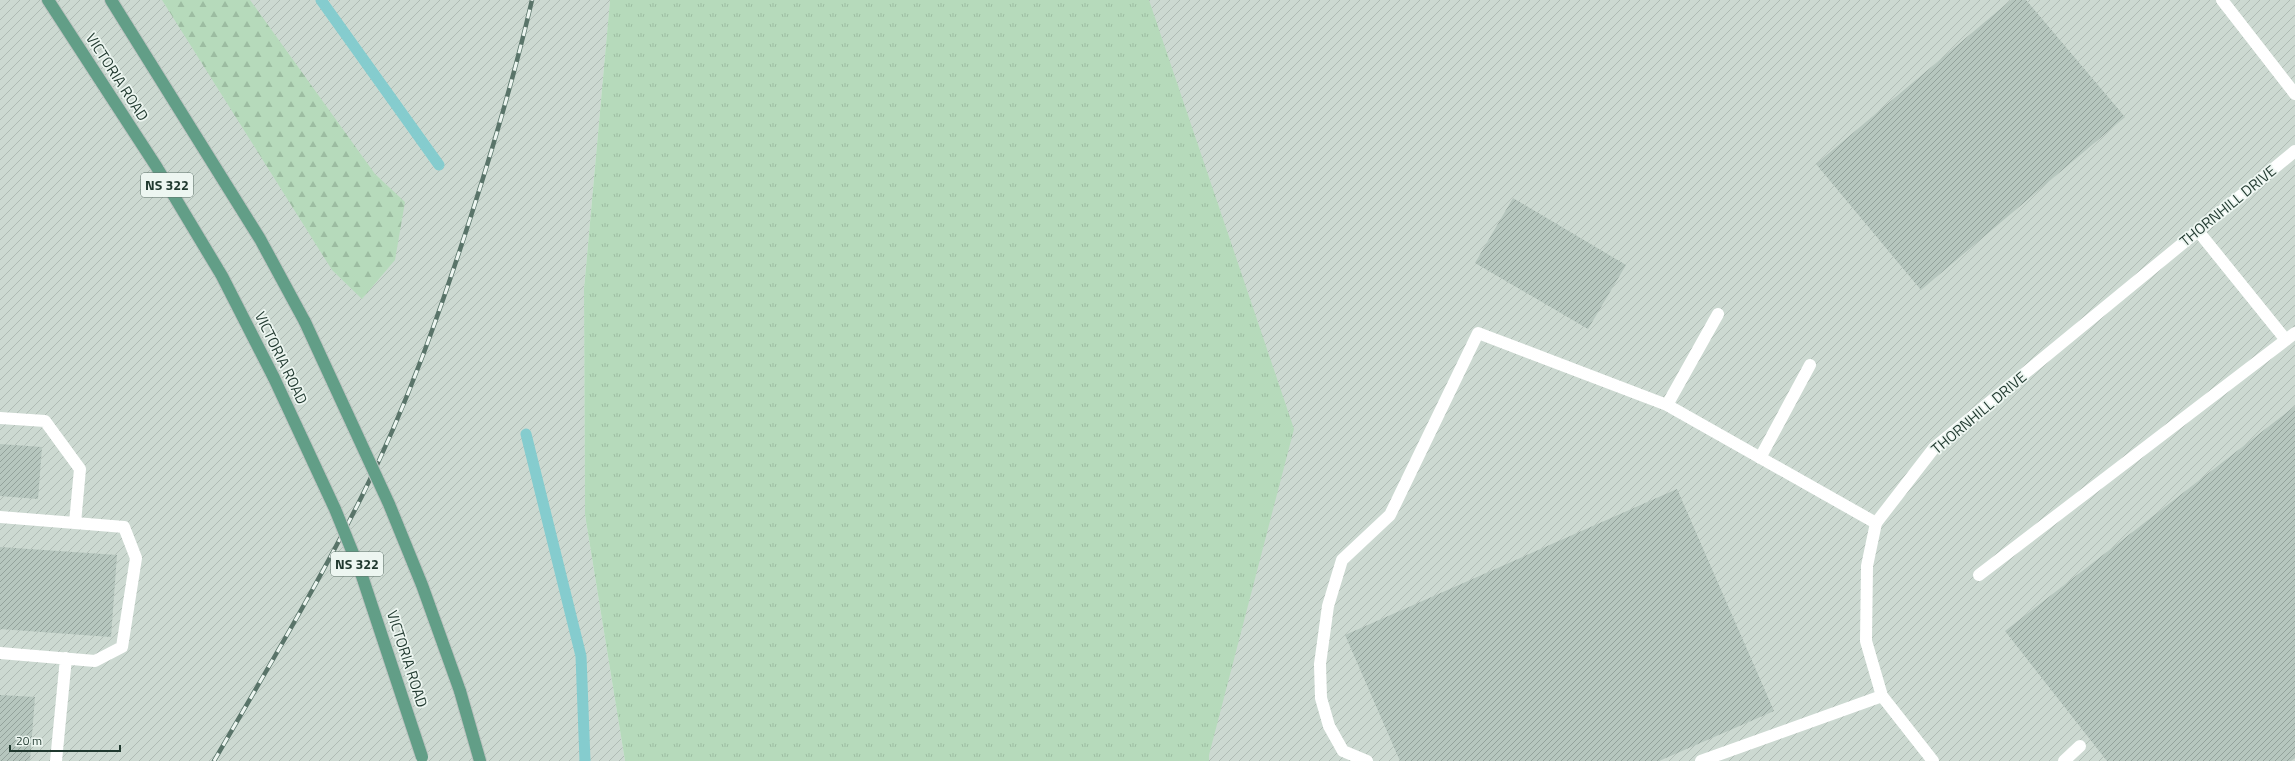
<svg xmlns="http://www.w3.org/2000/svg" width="2295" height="761" font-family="'Titillium Web',sans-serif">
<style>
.industrial{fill:url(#industrial-furrows)}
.grass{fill:url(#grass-tufts)}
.forest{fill:url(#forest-firs)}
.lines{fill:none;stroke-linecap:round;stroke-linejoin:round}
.stream{stroke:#85ccce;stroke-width:11}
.building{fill:url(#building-hatch)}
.primary-casing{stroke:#bcc3c0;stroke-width:14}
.service{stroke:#fff;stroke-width:12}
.minor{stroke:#fff;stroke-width:12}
.primary{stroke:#629e87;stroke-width:12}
.rail-casing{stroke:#597469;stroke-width:4.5}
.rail{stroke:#edf6f1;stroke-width:3;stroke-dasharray:9;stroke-linecap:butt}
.primary-bridge-casing{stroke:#bcc3c0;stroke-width:14;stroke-linecap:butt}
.primary-bridge{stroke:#629e87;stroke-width:12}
.labels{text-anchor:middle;stroke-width:3.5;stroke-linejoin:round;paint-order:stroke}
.shield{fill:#edf6f1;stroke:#5d7168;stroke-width:1}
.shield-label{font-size:14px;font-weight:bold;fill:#1f382e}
.street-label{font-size:15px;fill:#1f382e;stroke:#edf6f1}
</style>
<defs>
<pattern id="industrial-furrows" width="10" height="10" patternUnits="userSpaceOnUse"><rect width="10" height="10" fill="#ccd9d1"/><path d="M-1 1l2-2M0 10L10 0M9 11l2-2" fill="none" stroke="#afbbb4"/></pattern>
<pattern id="grass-tufts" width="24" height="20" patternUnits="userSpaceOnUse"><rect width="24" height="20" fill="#b6dabb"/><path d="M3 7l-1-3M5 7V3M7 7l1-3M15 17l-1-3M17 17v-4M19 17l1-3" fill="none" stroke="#9cbca1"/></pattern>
<pattern id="forest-firs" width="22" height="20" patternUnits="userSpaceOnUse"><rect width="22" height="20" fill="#b6dabb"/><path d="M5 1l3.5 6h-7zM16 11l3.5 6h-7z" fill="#9cbca1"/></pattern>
<pattern id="building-hatch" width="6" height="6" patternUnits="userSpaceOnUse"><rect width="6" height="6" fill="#b6c6be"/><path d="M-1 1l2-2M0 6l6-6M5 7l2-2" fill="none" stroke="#93a29b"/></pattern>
</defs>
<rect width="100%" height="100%" fill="#dde9e2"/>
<path class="industrial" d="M0,0H610L584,289L585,515L625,761H0Z
M1149,0H2295V761H1209Z"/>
<path class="grass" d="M610,0H1149L1294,429L1209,755V761H625L585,515L584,289Z"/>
<path class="forest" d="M162,0H250L375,174L405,202L395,260L362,299L332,270Z"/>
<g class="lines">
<path class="stream" d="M321,0L439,165
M526,434L581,656L585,761"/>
</g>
<path class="building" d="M2011,0H2026L2125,117L1921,290L1816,164Z
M1513,198L1626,265L1588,329L1475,263Z
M2295,406V758L2291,761H2107L2005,631Z
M0,444L42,447L38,499L0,496Z
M1677,489L1774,711L1659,761H1400L1345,635Z
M0,547L117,555L111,637L0,629Z
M0,695L35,697L30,761H0Z"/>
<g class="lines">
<defs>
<path id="primary" d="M48,0L156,166L222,276L274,378
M111,0L260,239L305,322
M460,691L480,761"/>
</defs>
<use href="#primary" class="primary-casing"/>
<path class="service" d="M2222,0L2295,94
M2198,231L2286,340
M1667,405L1718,314
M0,418L45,421L80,469L75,523L0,517
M1760,458L1810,365
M1979,575L2295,333
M0,653L95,661L122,647L136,558L124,527L75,523
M56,761L66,658
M1367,761L1343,751L1329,726L1321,698L1320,664L1328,606L1342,560L1390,515L1478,333L1667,405L1876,523
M1701,761L1882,696
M2064,761L2080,746"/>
<path class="minor" d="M1933,761L1882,696L1866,641L1867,566L1876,523L1934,448L2295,151"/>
<use href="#primary" class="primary"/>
<defs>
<path id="rail" d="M214,761C265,673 317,586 362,496C407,406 440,312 471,216C494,145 515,73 532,0"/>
</defs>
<use href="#rail" class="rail-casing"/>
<use href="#rail" class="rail"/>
<defs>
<path id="primary-bridge" d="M305,322L389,504L422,585L460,691
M274,378L335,509L361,573L422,757"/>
</defs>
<use href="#primary-bridge" class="primary-bridge-casing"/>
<use href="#primary-bridge" class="primary-bridge"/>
</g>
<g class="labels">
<g class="shield">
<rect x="141" y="173" width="52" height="24" rx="3"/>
<rect x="331" y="552" width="52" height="24" rx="3"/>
</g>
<g class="shield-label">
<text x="167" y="190">NS 322</text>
<text x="357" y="569">NS 322</text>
</g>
<g class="street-label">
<text transform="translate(117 77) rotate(57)" y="5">VICTORIA ROAD</text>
<text transform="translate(2228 206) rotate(-39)" y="5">THORNHILL DRIVE</text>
<text transform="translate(281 358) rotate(64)" y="5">VICTORIA ROAD</text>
<text transform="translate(1979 413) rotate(-40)" y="5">THORNHILL DRIVE</text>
<text transform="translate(407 659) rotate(72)" y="5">VICTORIA ROAD</text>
</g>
</g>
<path d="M10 745v6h110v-6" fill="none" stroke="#1f382e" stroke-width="2"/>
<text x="16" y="745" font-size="12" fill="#1f382e" stroke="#edf6f1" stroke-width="3" paint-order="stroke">20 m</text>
</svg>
